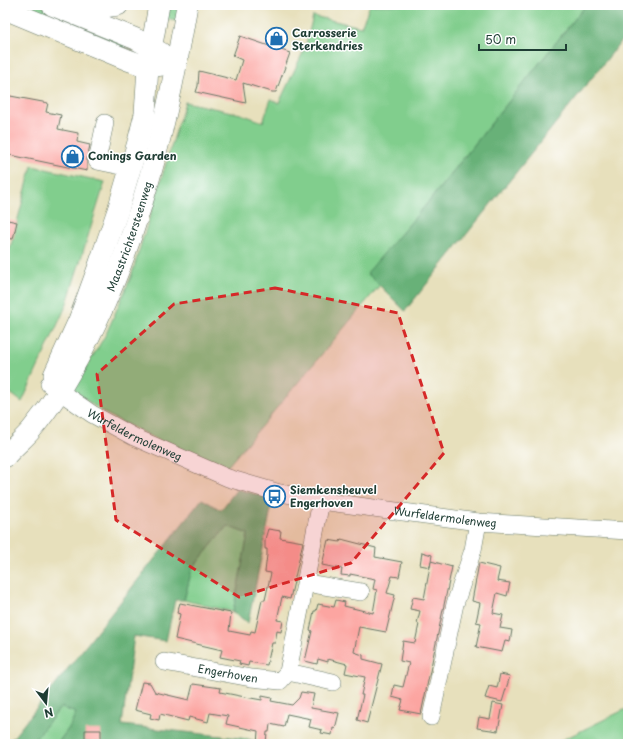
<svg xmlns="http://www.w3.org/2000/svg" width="633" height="749" font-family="'Playpen Sans',sans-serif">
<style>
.green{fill:#81ce8d;stroke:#508660}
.forest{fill:#68b178;stroke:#447756}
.building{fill:#fca5a1}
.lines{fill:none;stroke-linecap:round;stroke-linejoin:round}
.minor-casing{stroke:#657664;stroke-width:18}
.major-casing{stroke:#657664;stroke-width:22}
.minor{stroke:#fff;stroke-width:17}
.major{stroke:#fff;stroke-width:21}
.marked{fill:#d62828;fill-opacity:0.2;stroke:#d62828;stroke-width:3;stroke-dasharray:8 5;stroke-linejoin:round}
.labels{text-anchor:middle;stroke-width:3;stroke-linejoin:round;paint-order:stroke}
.poi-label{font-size:11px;font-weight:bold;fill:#1f3d34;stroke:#fff;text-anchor:start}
.street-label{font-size:11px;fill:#1f3d34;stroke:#fff}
</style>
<rect width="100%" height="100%" fill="#fff"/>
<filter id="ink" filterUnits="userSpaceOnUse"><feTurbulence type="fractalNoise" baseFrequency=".025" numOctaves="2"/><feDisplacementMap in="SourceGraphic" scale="8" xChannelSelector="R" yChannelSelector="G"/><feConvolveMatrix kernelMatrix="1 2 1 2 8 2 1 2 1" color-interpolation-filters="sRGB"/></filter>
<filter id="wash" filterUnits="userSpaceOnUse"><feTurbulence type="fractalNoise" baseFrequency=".012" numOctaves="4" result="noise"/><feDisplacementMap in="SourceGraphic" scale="16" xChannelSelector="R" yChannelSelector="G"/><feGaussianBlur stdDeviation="0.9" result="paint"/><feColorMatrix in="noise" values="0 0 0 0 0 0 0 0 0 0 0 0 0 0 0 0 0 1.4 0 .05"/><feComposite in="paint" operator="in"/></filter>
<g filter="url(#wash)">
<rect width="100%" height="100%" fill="#e7e0bc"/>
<path class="green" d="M12,5H39L128,40L124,50Z
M163,5H184L181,22L160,18Z
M370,5H586L430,200L368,273L380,285L227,467L198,460L104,413L77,393L74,388L106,334L131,277L185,102L241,114L263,122L271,99L279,103L305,48L313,16L361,27Z
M32,166L105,182L66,306L22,402L5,389V249H10Z
M227,526L248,534L233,612L184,600L192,569Z
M61,707L76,713L69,728L57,744H31Z
M628,708V744H554Z"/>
<path class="forest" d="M586,5H628V33L405,311L367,273L430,200Z
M237,489L273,499L248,623L233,612L248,534L227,526L192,569L184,600H175L166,641L134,636L122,725L248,739L255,741V744H57L69,728L76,713L61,707L31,744H8L202,499L221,510Z"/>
<g id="blocks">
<path class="building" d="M240,36L290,53L276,92H272L243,83L246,103L196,92L198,86L199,71L236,80L242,60L233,56Z
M5,95L48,103L46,112L61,115L58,129L78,133L77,142L90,145L87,159V171L5,154Z
M8,220L17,222L13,239L5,238Z
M268,529L281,531L280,538L303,542L290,599L282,597L277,620L283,621L281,632L277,631L275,643H272L267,665L249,662L248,666L239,664L240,661L220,657L222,650L175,639L180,614L177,613L180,603L231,613L229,631L250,635L251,631L255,632L262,600H265L271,573L265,572L267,555V549H265V539Z
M341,539L376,548L375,557L402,562L399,577L392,576L387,593L395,595L386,632L359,627L354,652L363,655V659L382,664L367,723L357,720L363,695H361L365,677L345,673L347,664L328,659V662L318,659L317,664L305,661L312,631L310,630L314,611H316L318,604L334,607L336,600L345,602L344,606L373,613L377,590L373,589L375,579L350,574V576L341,575L342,569L322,565L328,540L340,542Z
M422,552L432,555L430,567L420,565Z
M431,561L452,567L421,714L400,710L403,700L392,697L394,685L403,687L409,663L400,661L403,641L415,643L419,624L417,623L420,611L410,609L413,597L424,599Z
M479,563L500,568L497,581L510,583L507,596L497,593L493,613L503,615L500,628L512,630L510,642L505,641L502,652L476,647L481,623L476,622L480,603L472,601Z
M500,674L510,676L502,702L485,698L489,686L497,688Z
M142,682L150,683L155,692L189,700L193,684L221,688L220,692L245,697L262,700V696L272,698L271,701L292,705L299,698L301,692L314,694L311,708L339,713L335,729L333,728L332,735L321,733L322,730L309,727L311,719L287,714L284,727L270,724L269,732H267L266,744H257L258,731L226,724L228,716L210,713L208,722L189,717L188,721L160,714L159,720L150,718L151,714L135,710Z
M493,703L503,705L498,731L477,728L479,717L490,719Z
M85,730H101V742L85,741Z"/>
</g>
</g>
<g filter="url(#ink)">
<use href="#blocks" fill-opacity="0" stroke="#657664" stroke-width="1"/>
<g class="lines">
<defs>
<g id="minor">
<path d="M105,123L97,161L131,168"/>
<path id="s1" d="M49,384L92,414L134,437L228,478L276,492L321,501L478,522L628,531"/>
<path d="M306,583L361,592"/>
<path id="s2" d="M164,662L251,678L280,681L288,672L321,501"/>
<path d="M288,672L333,682"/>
<path d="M431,717L455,604L473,550L478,522"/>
</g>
<g id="major">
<path d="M52,5L136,39L161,53"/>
<path d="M72,6L90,9L118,5"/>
<path d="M5,9L128,60L148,67L162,65"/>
<path d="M54,375L79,320L97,271L118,210L138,142L145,114L148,67L159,5"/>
<path id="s3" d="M5,457C13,447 24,439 32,429C42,417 52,403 60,390C131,273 165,138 187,5"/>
</g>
</defs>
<use href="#minor" class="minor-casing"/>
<use href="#major" class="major-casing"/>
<use href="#minor" class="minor"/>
<use href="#major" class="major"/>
</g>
</g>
<path class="marked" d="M275,288L398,313L444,453L351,563L239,597L116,520L97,374L174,304Z"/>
<defs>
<symbol id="shop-ring" viewBox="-11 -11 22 22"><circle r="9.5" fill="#fff" stroke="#1f6fb2" stroke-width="1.5"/><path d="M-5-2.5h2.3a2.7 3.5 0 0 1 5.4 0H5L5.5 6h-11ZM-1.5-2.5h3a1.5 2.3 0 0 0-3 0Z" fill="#1f6fb2"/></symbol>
<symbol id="bus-ring" viewBox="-11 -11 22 22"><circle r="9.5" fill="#fff" stroke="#1f6fb2" stroke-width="1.5"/><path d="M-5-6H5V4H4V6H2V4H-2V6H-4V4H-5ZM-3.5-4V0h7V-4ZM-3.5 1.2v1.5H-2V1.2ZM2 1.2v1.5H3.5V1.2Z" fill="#1f6fb2"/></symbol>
</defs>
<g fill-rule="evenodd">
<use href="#shop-ring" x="264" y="26" width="25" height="25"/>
<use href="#shop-ring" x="60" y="144" width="25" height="25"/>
<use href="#bus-ring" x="262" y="484" width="25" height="25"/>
</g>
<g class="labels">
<g class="poi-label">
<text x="292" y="37">Carrosserie<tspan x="292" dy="13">Sterkendries</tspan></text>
<text x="88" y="160">Conings Garden</text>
<text x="290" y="494">Siemkensheuvel<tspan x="290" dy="13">Engerhoven</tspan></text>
</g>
<g class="street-label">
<text dy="4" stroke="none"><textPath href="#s3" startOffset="256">Maastrichtersteenweg</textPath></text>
<text dy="4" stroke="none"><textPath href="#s1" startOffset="100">Wurfeldermolenweg</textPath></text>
<text dy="4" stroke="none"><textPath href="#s1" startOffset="424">Wurfeldermolenweg</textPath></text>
<text dy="4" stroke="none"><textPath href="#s2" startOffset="65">Engerhoven</textPath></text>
</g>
</g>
<rect width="633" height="749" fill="none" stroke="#fff" stroke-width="20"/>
<g transform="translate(46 703) rotate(164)" stroke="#ffffff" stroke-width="3" paint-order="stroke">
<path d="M0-3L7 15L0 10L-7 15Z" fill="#1f3d34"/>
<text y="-6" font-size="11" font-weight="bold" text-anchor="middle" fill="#1f3d34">N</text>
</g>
<path d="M479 44v6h87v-6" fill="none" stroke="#1f3d34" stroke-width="2"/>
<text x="485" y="44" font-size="12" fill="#1f3d34" stroke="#ffffff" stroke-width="3" paint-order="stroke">50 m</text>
</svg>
